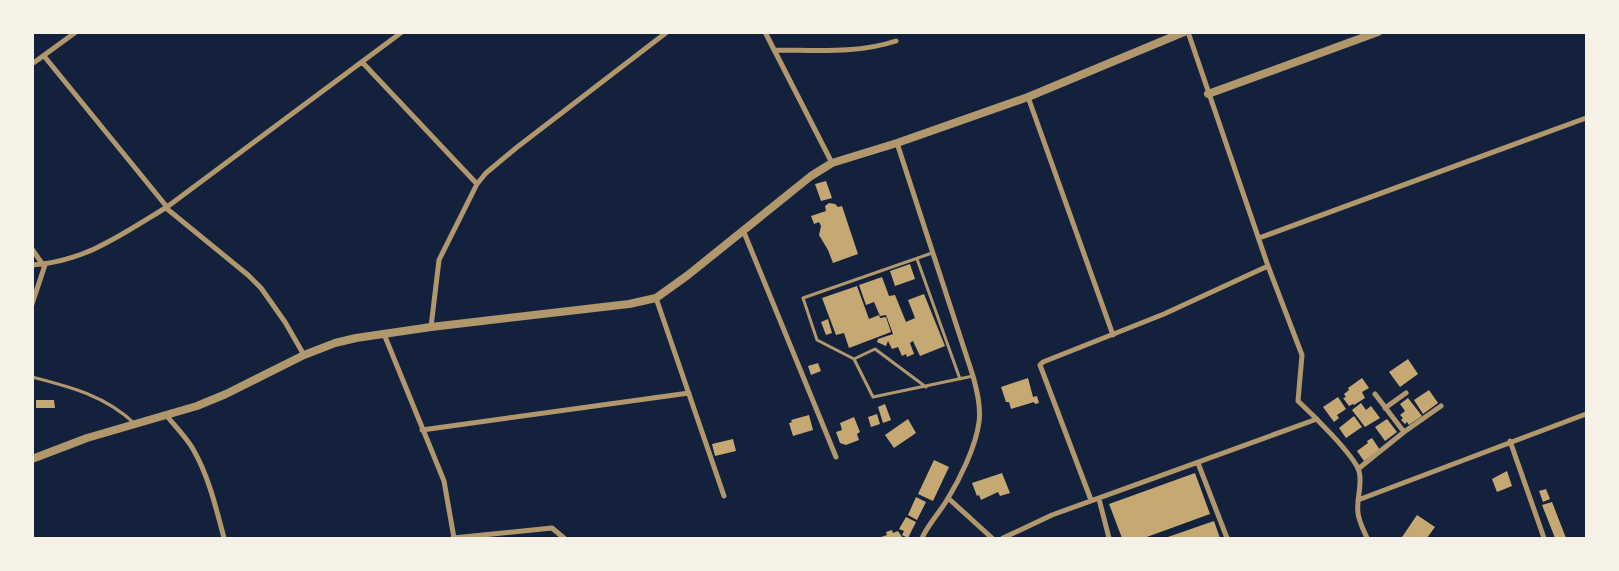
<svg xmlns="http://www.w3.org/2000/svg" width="1619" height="571" font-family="Jost,sans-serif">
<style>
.building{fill:#c6a872}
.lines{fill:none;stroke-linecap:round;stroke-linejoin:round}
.service{stroke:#b1986c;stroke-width:3}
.minor{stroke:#b1986c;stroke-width:5}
.tertiary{stroke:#b1986c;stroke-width:8}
</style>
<rect width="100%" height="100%" fill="#14213d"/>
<path class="building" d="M826,181L832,198L821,201L815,184Z
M829,203L835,204L838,207L842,206L858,254L833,263L828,250L819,235L821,226L819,222L814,224L811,216L826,211L825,206Z
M910,264L915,279L895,286L890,271Z
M882,277L889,296L895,295L906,322L915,318L908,300L924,294L945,346L920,356L913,341L910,343L914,354L907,357L906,354L902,356L898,347L892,349L888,341L886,346L877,342L878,339L893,334L886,315L880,316L874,302L866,305L859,285Z
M857,286L869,319L879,315L880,318L886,317L891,332L849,348L844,333L836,335L822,298Z
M828,319L832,333L826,335L821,322Z
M1408,359L1418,374L1400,387L1389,372Z
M818,363L821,371L811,375L808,366Z
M1028,378L1033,397L1037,396L1039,403L1035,404L1034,402L1011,409L1009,402H1006L1001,387Z
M1362,378L1369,388L1362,392L1365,398L1354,405L1353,404L1349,406L1343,398L1346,397L1344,394L1349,390L1348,388Z
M1429,390L1438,403L1423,414L1414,400Z
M1338,397L1346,409L1337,415L1339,418L1334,422L1323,407Z
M1408,398L1422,416L1409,425L1407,422L1405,424L1401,420L1403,418L1400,415L1405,411L1400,404Z
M36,400H54L55,408H36Z
M1361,403L1366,410L1371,406L1380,418L1365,427L1352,410Z
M885,404L891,420L883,423L878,407Z
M877,414L880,424L871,427L868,417Z
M809,415L813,430L793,436L789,423L792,422L791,420Z
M1354,416L1362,427L1346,438L1339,428Z
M854,417L860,432L857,434L859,440L846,445L840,443L836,432L842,430L840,423Z
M908,419L916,433L894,448L885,435Z
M1387,419L1397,432L1385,441L1375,427Z
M1372,438L1380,450L1364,461L1357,451L1368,443L1367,441Z
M733,439L736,451L715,456L712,444Z
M934,460L949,467L933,501L918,494Z
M1507,471L1512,486L1497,492L1492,479Z
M1002,473L1010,493L1000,496L998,492L981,500L979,495L977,496L972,483Z
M1195,473L1210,514L1144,538H1122L1109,504Z
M1546,489L1550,499L1543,502L1539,491Z
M916,497L926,502L917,520L908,515Z
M1552,502L1566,538H1555L1542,505Z
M1417,515L1435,527L1427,538H1404L1402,537Z
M906,517L916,522L908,538L902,535L904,531L899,529Z
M1214,521L1220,538H1165Z
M892,530L893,533L898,531L902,537L878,538L887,535L886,532Z"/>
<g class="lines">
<path class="service" d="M932,253L803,298L817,340L854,359L873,397L973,376
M917,259L960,379
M854,359L875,349L926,387
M32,377C71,387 106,396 135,424"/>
<path class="minor" d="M765,32L832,163
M1188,32L1268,266L1302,355L1298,401C1312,414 1354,455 1359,471C1363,484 1356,499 1358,513C1359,522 1364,531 1367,538
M774,50C815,50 857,54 896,41
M44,56L167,207
M362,62L477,184
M32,64L76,32
M1028,97L1113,335
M897,143L973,376C977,391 981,407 979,422C976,446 960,479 947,500C939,513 928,525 922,538
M166,208L248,275L261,288L285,322L304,355
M743,230L836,457
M1259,238L1586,118
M32,249L43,265
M32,265C85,262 124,233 167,207L402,32
M656,298L724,496
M32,304L45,265
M431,327L439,260L477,184L486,173L516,148L667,32
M384,334L444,481L454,538
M1375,394L1404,432
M1385,408L1406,393
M166,415C175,426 186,437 193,449C209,477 216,508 224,538
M422,430L689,393
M1510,441L1544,538
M1198,463L1227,538
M1358,469L1404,432L1441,406
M948,498L992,538
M1099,499L1109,538
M1091,500L1040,365L1043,362L1164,314L1268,266
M1358,500L1586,414
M453,538L552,528L564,538
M1003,538L1052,515L1317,419"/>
<path class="tertiary" d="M1208,94L1378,32
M32,459L87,438L197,406L226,394L304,355L335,343L356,338L431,327L629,304L656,298L688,275L811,176L832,163L897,143L1028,97L1184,32"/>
</g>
<rect width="1619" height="571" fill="none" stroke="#f6f1e7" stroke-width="68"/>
</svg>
